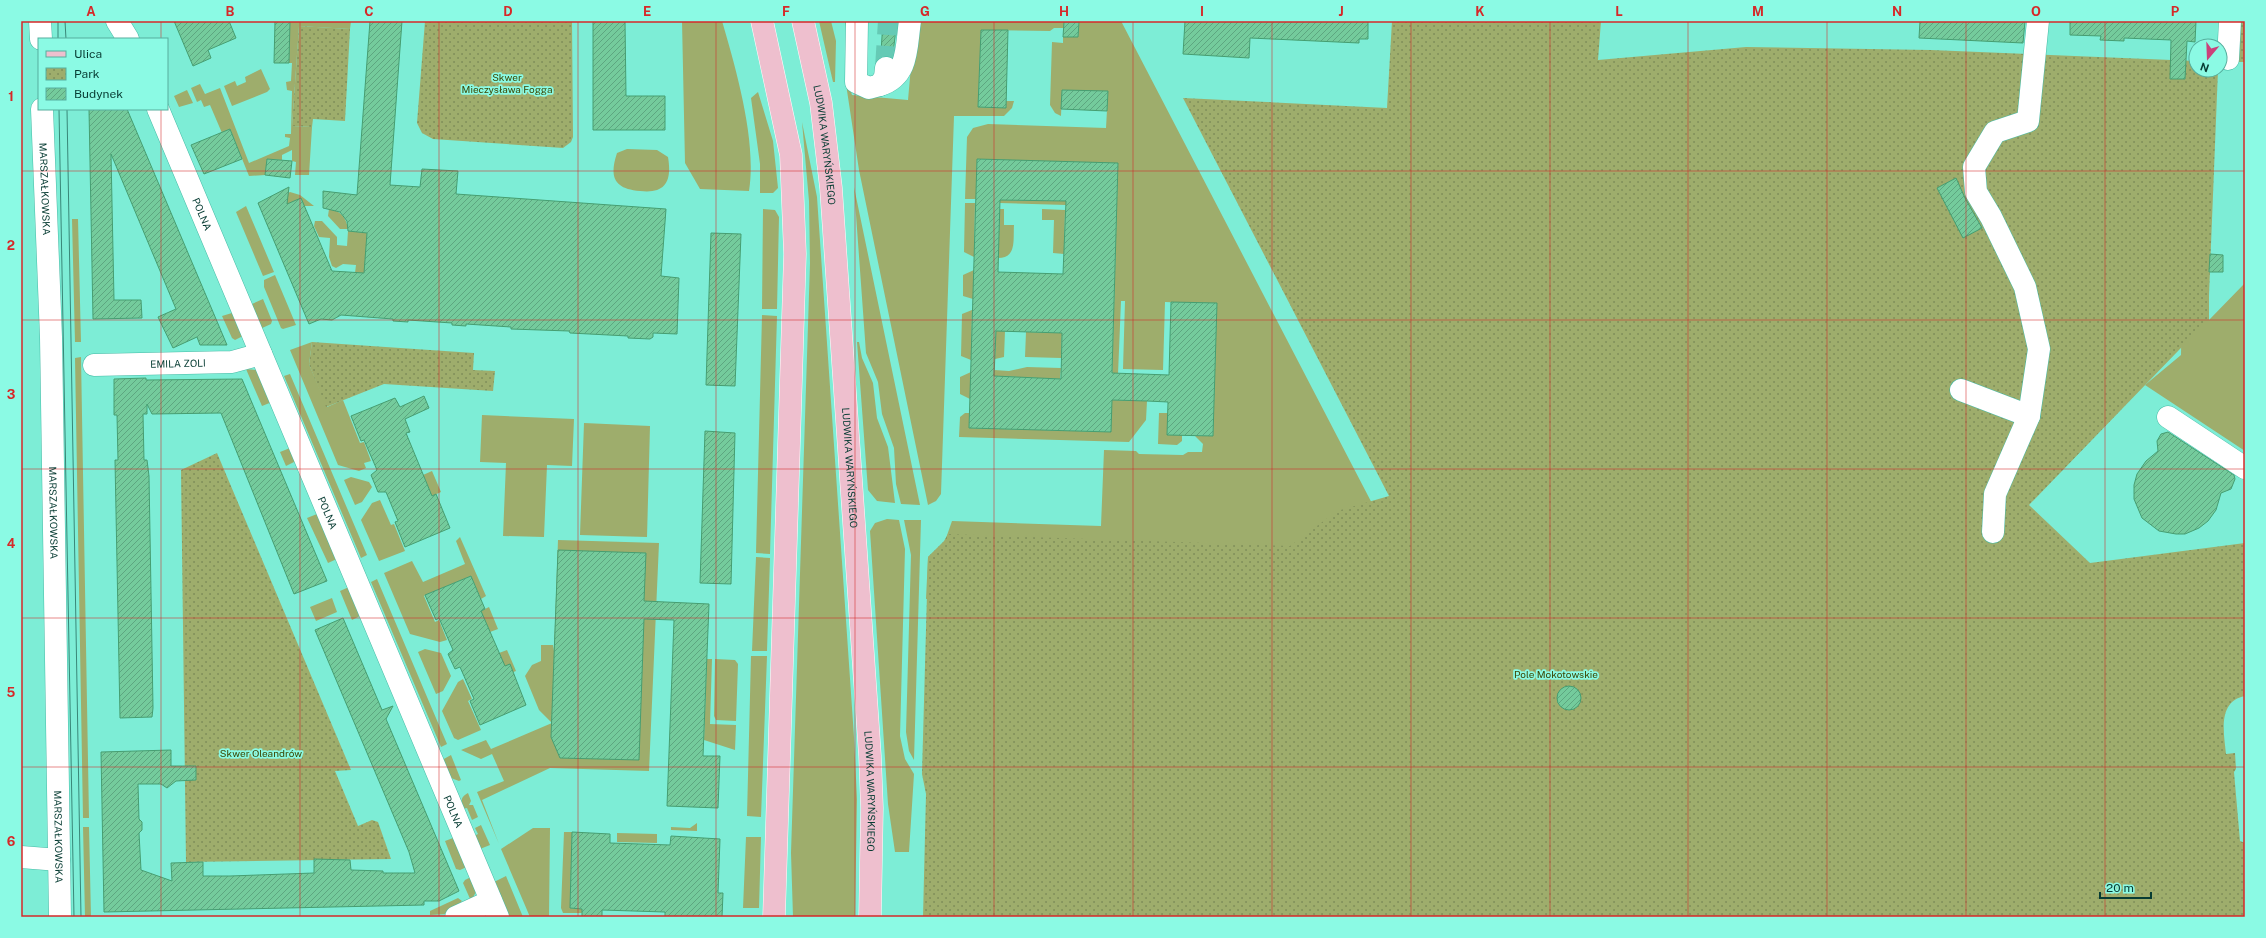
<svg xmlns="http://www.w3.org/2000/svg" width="2266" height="938" font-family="'Public Sans',sans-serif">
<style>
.green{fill:#9ead6c}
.park{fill:url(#park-dots)}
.building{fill:url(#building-hatch);stroke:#469e71;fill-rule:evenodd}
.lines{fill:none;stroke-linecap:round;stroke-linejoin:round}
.minor-tunnel{stroke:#65cab5;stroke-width:22;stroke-dasharray:22 11;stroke-linecap:butt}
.minor-casing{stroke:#47bba6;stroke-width:23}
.major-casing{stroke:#fff;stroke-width:23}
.minor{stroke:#fff;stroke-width:22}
.major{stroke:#eebfce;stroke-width:22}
.tram{stroke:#398778;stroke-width:1}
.grid{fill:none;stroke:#d62828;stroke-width:1;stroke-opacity:0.55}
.labels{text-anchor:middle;stroke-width:3.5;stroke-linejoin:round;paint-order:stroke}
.park-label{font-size:10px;fill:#3c4603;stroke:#8bfae4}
.street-label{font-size:10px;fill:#073c33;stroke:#8bfae4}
.neatline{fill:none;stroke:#d62828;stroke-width:1.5}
.grid-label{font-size:13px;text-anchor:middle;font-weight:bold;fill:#d62828}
</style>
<defs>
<pattern id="park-dots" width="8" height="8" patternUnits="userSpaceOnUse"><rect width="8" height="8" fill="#9ead6c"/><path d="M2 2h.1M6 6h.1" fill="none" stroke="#7f8e59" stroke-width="1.8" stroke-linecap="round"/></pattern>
<pattern id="building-hatch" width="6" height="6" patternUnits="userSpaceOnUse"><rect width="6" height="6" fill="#74cb9c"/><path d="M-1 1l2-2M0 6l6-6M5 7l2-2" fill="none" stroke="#5da680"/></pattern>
</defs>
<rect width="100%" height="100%" fill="#7dedd6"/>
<path class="green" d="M290,21H351L350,29L299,26L292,126L312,127L309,175H295L296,162L292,161V150L282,155V160L267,159L265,175L249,176L230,129L222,133L210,105L204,107L201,100L197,102L191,88L200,84L205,94L220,88L249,163L289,146L290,138L285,137V134H291L292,91L287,90L286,82L291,81L292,63H289Z
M682,21H722C736,69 757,141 749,191L700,189L685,163Z
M819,21H831L836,41L835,82H833Z
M845,21H850L847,80L852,95L908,100L915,21H1121L1402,561L926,599L928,557L945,541L952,521L1101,526L1104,450L1136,451L1139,454L1183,455L1188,452H1202L1203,444L1195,436H1213L1217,304L1165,302L1163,370L1123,369L1125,301H1121L1118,374L1112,382L1118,164L977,159L976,199H965L967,137L973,128L988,124L1106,128L1108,92L1062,90L1061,116L1055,113L1050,105L1052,42L1063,43V37H1078L1079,22H1064V28H1054L1050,31L981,30L978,107L1006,108V101H1014L1012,108L1004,116H954L941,494L936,501L928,505L859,170L846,84L847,35Z
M261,69L270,89L267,92L232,106L224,86L235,81L237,86L246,82L245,77Z
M187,90L193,103L179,107L174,96Z
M758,92L773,141L778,188L773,193H760V164L751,98Z
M802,122L817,197L854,737L857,799L855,917H793L791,853L810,263L809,201Z
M627,149L657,150L668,157C672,181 666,194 640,191C614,189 609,177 617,153Z
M854,187L920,505L901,504L896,484L894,448L882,414L878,382L866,353Z
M290,192L300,195L314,206H304L301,198L286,206L281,196Z
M1000,200L1066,201V205L1000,203Z
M965,203H975L974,257L964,252Z
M246,206L274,272L263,276L236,212Z
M329,209C341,211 346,217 348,229H340L328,216Z
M763,209L775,210L779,217L777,309H762Z
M1000,209H1004V225H1014C1013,240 1017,258 998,258Z
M1042,209L1065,210L1064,254L1053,253L1054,220H1042Z
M72,219H78L81,342H75Z
M315,221H322L337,237V245L347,246L348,231L367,233L365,274L355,273L356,265L343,264L336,268L332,266L329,257L330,238L319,237L314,226Z
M974,270L973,299L963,296V275Z
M275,275L296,325L283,329L281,328L264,287V280Z
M2245,283V451L2145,385L2181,355L2182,287L2209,286V320Z
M263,299L272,321L271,324L260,329L252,304Z
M972,310L971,360L961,356L962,314Z
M232,313L245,335L235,340L232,338L222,316Z
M762,315L777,316L770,554L756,553Z
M996,331H1005L1004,357L995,359Z
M1026,332L1062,333L1061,358L1025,357Z
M312,342L309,364L327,407L343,400L360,443L364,442L371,461L364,463L366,468L359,471L338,465L290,350Z
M857,342H859L862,358L873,383L877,418L888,447L895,503L877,501L868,490Z
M81,357L89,818H83L75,358Z
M1027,367L1061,368L1060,379L994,376V370L1009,371Z
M246,369L257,370L272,402L262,406Z
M971,372L970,399L960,394V377Z
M290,374L367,555L361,558L284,376Z
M1112,400L1147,401L1146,420L1129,442L959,437L960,417L965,413H969V428L1110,432Z
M1159,413H1168L1167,435H1182V441L1177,445L1158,444Z
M482,415L574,419L572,466L547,465L544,537L503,536L506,463L480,462Z
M584,423L650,426L647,537L580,535Z
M290,448L296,461L286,466L280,452Z
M432,471L441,492L432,496L423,475Z
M351,477L369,482L372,487L362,502L355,505L344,480Z
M380,500L391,525L394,524L405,551L379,561L361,520L372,503Z
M317,514L339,558L328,563L307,518Z
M887,519L899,520L905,549L900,736L905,759L914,774L909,852H895L888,804L870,531L875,523Z
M904,520H921L914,760L909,751L906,732L911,555Z
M460,537L486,596L481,599L471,576L425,595L424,596L435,622L439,620L447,640L440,642L410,634L384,573L412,561L423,582L465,564L456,541Z
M558,540L659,543L649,771L550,768L482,800L499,844L477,792L504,781L492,754L481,759L461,750L486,740L491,749L552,723L539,710L525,676L532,665L541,661V645H553L554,651Z
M756,557L770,558L767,651H752Z
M377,579L447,744L441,747L371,582Z
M349,587L360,616L352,620L340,591Z
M332,598L337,612L316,621L310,607Z
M489,607L498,629L490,632L481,611Z
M425,649L441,653L451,676L443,691L436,694L418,652Z
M507,650L516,671L508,674L499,653Z
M751,656H767L761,817L747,816Z
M707,659H712L710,724L736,725L735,750L704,740Z
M715,659L735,660L738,664L736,721L716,720L714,716Z
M463,679L472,699L468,701L481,730L458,740L454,738L442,711L458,682Z
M451,755L461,780L459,781L451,778L442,760Z
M468,793L471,801L469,805H473L478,817L472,820L467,808L463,809C461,802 460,797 468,793Z
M697,823V831L671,830V827L690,828Z
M481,825L490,845L480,849L474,836L478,834L475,828Z
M83,827H89L91,917H85Z
M533,828H550L549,917H530L501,849Z
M564,832H572L570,908L582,909V913H563L561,908Z
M617,833L657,834V843L617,842Z
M746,837H761L759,908H743Z
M453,838L469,866L460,870L456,869L445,841Z
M473,876L477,890L471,901L463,883L465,880Z
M506,876L523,917H509L494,882Z
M458,898L462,901L460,903L461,905L446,914L430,915V911Z"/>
<path class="park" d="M425,21H572L573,137L571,142L563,148L433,139L422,133L417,123Z
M1392,21H1601L1598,60L1746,47L1931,50L2196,61V70H2218L2208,320L2029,505L2090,563L2245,543V696C2217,701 2224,734 2226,754L2235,753L2236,769L2234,772L2240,841L2245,843V917H923L926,794L922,774L928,557L944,541L948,534L1290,546L1337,511L1389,496L1183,98L1387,108Z
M2235,21H2245V62H2234Z
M299,26L350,29L345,121L313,119L312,127L292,126Z
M312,342L474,353L473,370L495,371L493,391L384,384L326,407L309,364Z
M217,453L351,770L335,771L358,826L372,820L378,822L391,859L186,862L181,470Z"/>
<path class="building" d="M174,21H229L236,38L208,50L211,58L193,66Z
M275,21H290L289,63H274Z
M370,21H402L390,185L420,187L422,169L458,171L456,194L666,209L661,276L679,278L677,334L653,333V337L650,339L628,338V336L570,333L569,331L511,329V327L466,324V326L452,325V323L408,320V322L393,321V319L341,315L332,320L321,319L309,324L258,203L289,187L287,204L301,198L332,271L364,273L367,233L348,231L347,221L340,212L323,208V191L357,195Z
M593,21H625L626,96H665V130H593Z
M883,21H897L893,53L881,52Z
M1185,21H1368V39H1359V43L1250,38L1249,58L1183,54Z
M1920,21H2025L2023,43L1919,38Z
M2070,21H2196L2195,42L2187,41L2185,79H2170L2171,40L2124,38V41L2100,40L2101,36L2070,35Z
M1064,22H1079L1078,37H1063Z
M981,30H1008L1006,108L978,107Z
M1062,90L1108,91L1107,111L1061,109Z
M89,109H127L227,345H200L197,337L173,348L158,317L176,309L111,154L114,300H141L142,318L93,319Z
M230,129L242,159L204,174L191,145Z
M267,159L292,161L290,178L265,175Z
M977,159L1118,163L1112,373L1169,375L1171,302L1217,303L1213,436L1167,435L1168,402L1147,401L1112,400L1111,432L969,428ZM1000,200L1066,201L1063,274L998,272ZM996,331L1062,333L1061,379L994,376Z
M1956,178L1965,198L1982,228L1963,238L1937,188Z
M711,233L741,234L735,386L706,385Z
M2210,254L2223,255V272H2209Z
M146,378V380L242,379L327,581L294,594L221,413L152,414L147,404V414H143L144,460H147L149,476L153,708L152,717L120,718L115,460H118L117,415H114V379Z
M424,396L429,408L405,419L410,432L406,433L432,496L436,494L450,528L405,547L395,522L398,521L386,492H378L371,475L377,470L364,440L361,441L351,416L395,398L400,407Z
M705,431L735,433L731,584L700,583Z
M2168,432L2234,475L2235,479L2231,489L2221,493L2216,510L2208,521L2199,528L2185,534H2176L2159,531L2142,518L2134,499V485L2137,474L2146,461L2158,451L2157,441L2161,434Z
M558,550L646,553L644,601L709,604L703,756H720L718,808L667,806L674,620L644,619L639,760L560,758L551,737Z
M471,576L485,609L481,611L505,666L510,664L526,705L480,725L470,701L474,699L460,667L455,669L448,654L453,650L439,618L436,620L425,595Z
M343,618L382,710L393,706L386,719L459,891L439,901H424V905L104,912L101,752L171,750V766H196V780L176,781L167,788L161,784H138L139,819L142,822V830L139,833L141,870L172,881L171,863L203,862V876H230L314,873V859L350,860L351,870L383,871V873H415L409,852L315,630Z
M1557 698a12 12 0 1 1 24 0a12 12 0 1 1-24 0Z
M572,832L610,834V843L670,845L671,836L720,839L718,893H723L722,917H665V912L602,910V917H582V909L570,908Z"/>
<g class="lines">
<path class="minor-tunnel" d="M886,68L889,21"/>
<defs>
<g id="minor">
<path d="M40,21L41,39"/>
<path d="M117,21L128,39"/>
<path d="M857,21L856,82L869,88L880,85L885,77L886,68"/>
<path d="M2228,59L2230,21"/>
<path d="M880,85C909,76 906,47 910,21"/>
<path id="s1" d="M42,109L51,337L60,917"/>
<path id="s2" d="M158,109L498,917"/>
<path id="s3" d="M94,365L232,362L261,354"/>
<path d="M1961,390L2029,416"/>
<path d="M2168,417L2245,468"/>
<path d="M1993,532L1995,494L2029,416L2039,349L2025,287L1991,217L1976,192L1974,167L1995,132L2028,121L2038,21"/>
<path d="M21,857L59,860"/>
<path d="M456,917L491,901"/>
</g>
<g id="major">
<path d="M762,21L791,155L795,254L774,917"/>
<path id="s4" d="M803,21L821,103L831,188L870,756L872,808L870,917"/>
</g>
</defs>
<use href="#minor" class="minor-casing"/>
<use href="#major" class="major-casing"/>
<use href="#minor" class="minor"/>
<use href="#major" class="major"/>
<path class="tram" d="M58,21V39
M65,21L66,39
M59,109L74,917
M67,109L81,917"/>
</g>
<path class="grid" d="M161,21V39M300,21V917M439,21V917M578,21V917M716,21V917M855,21V917M994,21V917M1133,21V917M1272,21V917M1411,21V917M1550,21V917M1688,21V917M1827,21V917M1966,21V917M2105,21V917M161,109V917M21,171H2245M21,320H2245M21,469H2245M21,618H2245M21,767H2245"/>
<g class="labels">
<g class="park-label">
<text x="507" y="81">Skwer<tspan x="507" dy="12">Mieczysława Fogga</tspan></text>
<text x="1556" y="678">Pole Mokotowskie</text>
<text x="261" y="757">Skwer Oleandrów</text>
</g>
<g class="street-label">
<text dy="4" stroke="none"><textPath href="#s4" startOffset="126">LUDWIKA WARYŃSKIEGO</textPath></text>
<text dy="4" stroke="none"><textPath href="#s1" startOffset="80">MARSZAŁKOWSKA</textPath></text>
<text dy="4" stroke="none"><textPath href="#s2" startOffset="114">POLNA</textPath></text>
<text dy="4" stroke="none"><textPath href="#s3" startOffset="84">EMILA ZOLI</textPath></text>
<text dy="4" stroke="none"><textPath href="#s4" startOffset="450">LUDWIKA WARYŃSKIEGO</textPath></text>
<text dy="4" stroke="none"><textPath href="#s1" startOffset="404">MARSZAŁKOWSKA</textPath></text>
<text dy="4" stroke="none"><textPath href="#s2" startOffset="438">POLNA</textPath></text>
<text dy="4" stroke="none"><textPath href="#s4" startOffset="774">LUDWIKA WARYŃSKIEGO</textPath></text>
<text dy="4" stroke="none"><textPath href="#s2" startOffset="762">POLNA</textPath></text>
<text dy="4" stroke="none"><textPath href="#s1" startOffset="728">MARSZAŁKOWSKA</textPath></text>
</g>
</g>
<rect width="2266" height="938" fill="none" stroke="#8bfae4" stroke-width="44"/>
<rect x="38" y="38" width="130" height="72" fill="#8bfae4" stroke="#56ae9d"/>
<rect x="46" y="51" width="20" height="6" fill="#eebfce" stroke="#56ae9d"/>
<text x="74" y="58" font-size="12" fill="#073c33">Ulica</text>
<rect x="46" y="68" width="20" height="12" fill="url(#park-dots)" stroke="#56ae9d"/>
<text x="74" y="78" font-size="12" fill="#073c33">Park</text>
<rect x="46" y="88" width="20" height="12" fill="url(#building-hatch)" stroke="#56ae9d"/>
<text x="74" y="98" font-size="12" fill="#073c33">Budynek</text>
<g transform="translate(2208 58) rotate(199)"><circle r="19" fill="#8bfae4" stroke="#56ae9d"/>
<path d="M0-3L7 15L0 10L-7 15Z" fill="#cb417a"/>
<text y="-6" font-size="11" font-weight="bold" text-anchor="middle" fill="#073c33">N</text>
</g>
<path d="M2100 892v6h51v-6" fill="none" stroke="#073c33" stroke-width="2"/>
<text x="2106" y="892" font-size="12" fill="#073c33" stroke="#8bfae4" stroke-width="3" paint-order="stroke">20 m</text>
<rect x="22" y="22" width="2222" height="894" class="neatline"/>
<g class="grid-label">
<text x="91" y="16">A</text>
<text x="230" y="16">B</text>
<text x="369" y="16">C</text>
<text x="508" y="16">D</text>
<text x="647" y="16">E</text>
<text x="786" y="16">F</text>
<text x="925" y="16">G</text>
<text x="1064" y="16">H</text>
<text x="1202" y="16">I</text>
<text x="1341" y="16">J</text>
<text x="1480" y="16">K</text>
<text x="1619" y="16">L</text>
<text x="1758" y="16">M</text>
<text x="1897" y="16">N</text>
<text x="2036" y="16">O</text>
<text x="2175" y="16">P</text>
<text x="11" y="101">1</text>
<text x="11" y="250">2</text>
<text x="11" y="399">3</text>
<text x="11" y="548">4</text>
<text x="11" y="697">5</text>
<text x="11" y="846">6</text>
</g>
</svg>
